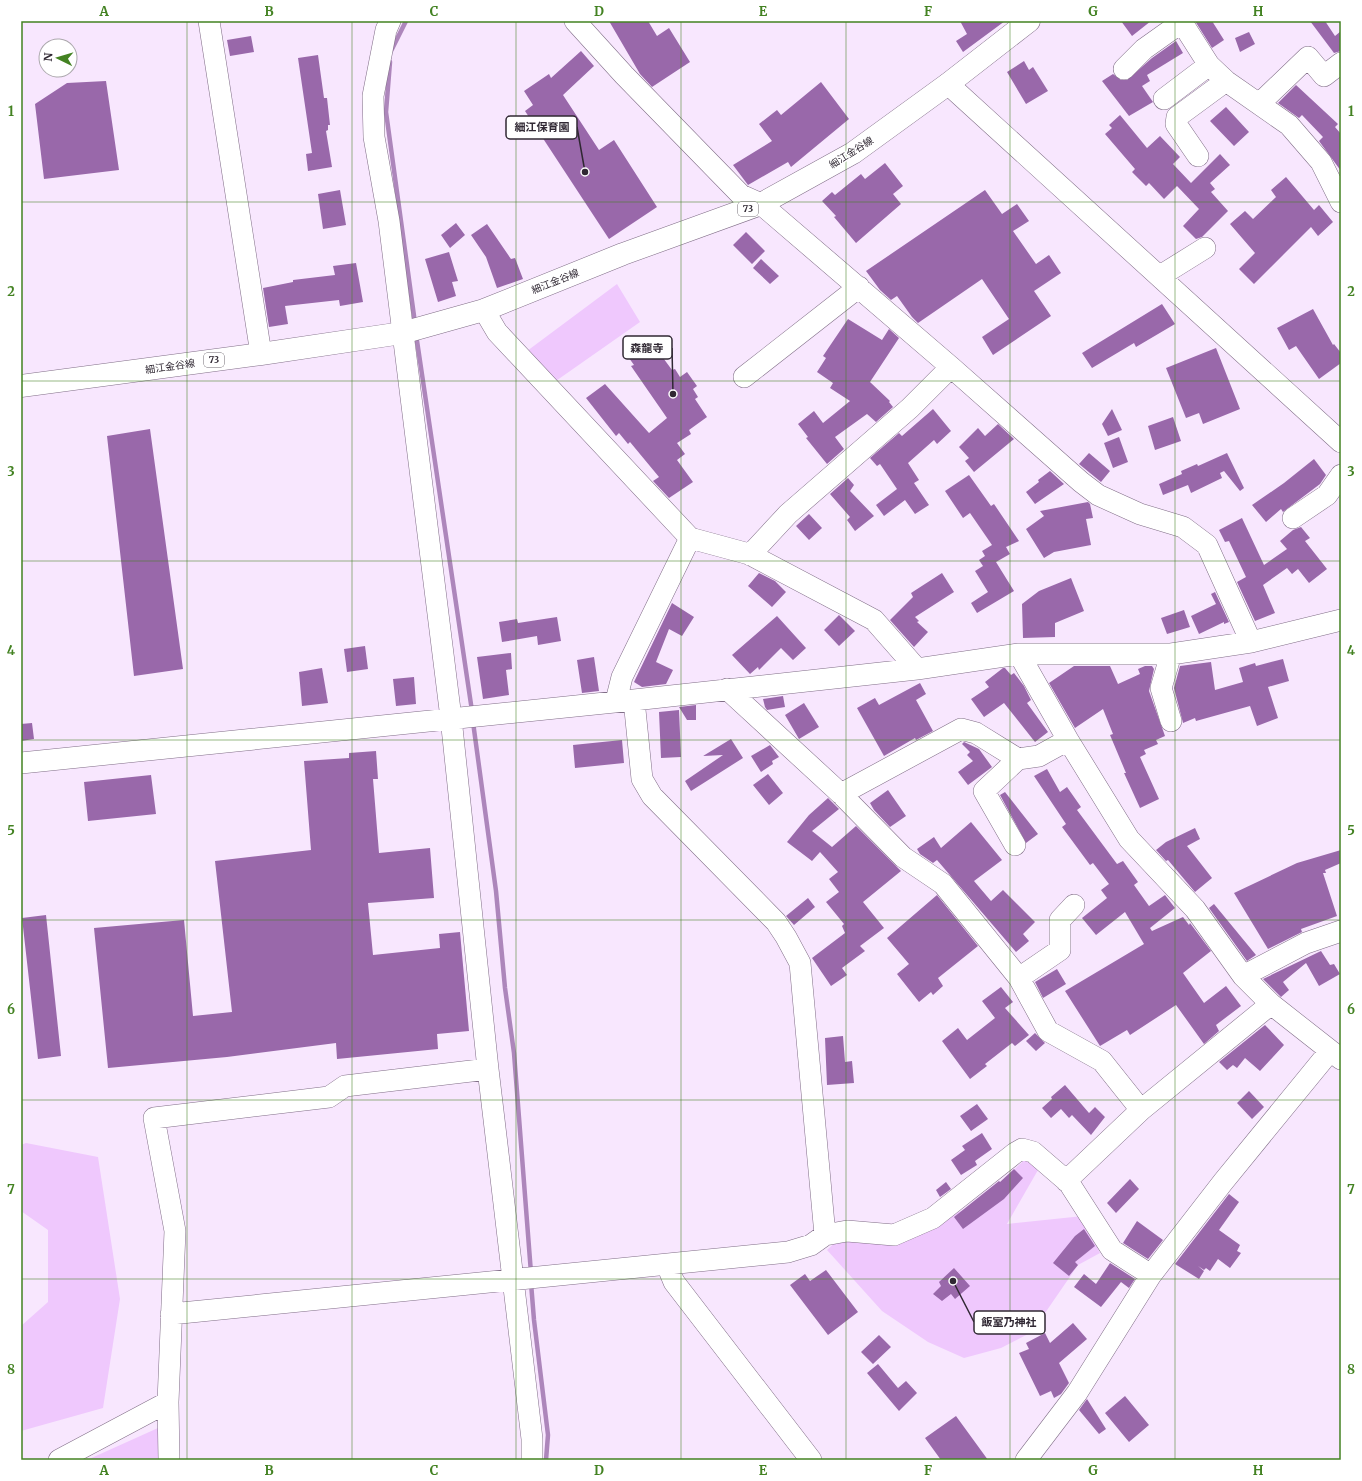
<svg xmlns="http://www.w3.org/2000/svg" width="1362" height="1481" font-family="Merriweather,'Noto Sans JP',serif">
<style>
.green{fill:#efc8fd}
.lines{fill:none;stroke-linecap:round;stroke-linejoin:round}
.stream{stroke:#ad86bb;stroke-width:4.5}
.building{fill:#9968aa}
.minor-casing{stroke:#806e87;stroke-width:22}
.major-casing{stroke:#806e87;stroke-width:23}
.minor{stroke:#fff;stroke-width:21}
.major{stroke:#fff;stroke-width:22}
.grid{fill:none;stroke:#438222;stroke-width:1;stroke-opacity:0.55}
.labels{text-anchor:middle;stroke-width:3;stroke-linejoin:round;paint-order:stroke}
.shield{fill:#fff;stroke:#6e6870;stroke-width:1}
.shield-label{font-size:9px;font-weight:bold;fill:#302833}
.street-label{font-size:10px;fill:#302833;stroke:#fff}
.leader{fill:none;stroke:#302833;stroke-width:1.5}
.callout-dot{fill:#302833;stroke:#fff;stroke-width:1.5}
.callout{fill:#fff;stroke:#302833;stroke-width:1.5}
.callout-label{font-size:11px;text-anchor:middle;font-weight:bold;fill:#302833}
.neatline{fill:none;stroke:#438222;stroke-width:1.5}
.grid-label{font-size:13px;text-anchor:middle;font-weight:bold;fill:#438222}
</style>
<rect width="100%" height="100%" fill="#f8e7fe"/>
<path class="green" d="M617,284L640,322L553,383L523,354Z
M26,1143L98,1157L120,1299L103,1408L21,1431V1326L48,1302V1230L21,1211V1145Z
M1033,1152L1038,1170L1007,1224L1083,1216L1100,1253L1078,1265L1032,1332L1001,1348L964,1358L928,1342L882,1311L827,1250L847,1231L914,1226L974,1207Z
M158,1428V1460H87Z"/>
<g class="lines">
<path class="stream" d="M391,51L406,21
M390,62L386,112L415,323
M416,334L472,711
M473,722L496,891L505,988L514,1053L531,1273
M531,1283L534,1320L548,1435L546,1460"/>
</g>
<path class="building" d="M609,21H648L657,36L669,28L690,62L652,87L640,74Z
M960,21H1005L963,52L956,41L967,34Z
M1121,21H1151L1132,36Z
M1195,21H1212L1224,40L1212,48Z
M1310,21H1325L1335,36L1341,31V51L1334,53Z
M1249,32L1255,44L1240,52L1235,38Z
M251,36L254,52L230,56L227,40Z
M1176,41L1183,53L1147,75L1150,81L1142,86L1153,102L1129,116L1102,81L1113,74L1121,80H1127L1152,58Z
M581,51L594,66L563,95L599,150L614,140L657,207L609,239L525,111L533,105L524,91L549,74L551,78Z
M318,55L324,98H327L330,125H328V130L326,131L332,167L308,171L306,154L312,153L298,58Z
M1024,61L1029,70L1033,67L1048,91L1026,104L1007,72Z
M106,81L119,170L44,179L35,104L67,83Z
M821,82L849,119L791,167L788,162L748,185L733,165L772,141L759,124L777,110L781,115Z
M1296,85L1338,124L1335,127L1341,134V171L1319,141L1323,137L1302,115L1299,118L1278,103Z
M1226,107L1249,132L1234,146L1210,121Z
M1120,115L1147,148L1160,136L1180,157L1173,164L1191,183L1220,154L1230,165L1210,183L1215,189L1211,192L1228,211L1202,237L1196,239L1183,226L1199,209L1177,186L1164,199L1149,183L1146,186L1132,172L1135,169L1105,134L1112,128L1109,125Z
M885,163L903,186L893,194L901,204L856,243L834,217L836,216L822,201L832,192L835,195L861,174L865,179Z
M1286,177L1314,210L1319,205L1333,222L1318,236L1311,227L1254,284L1239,269L1255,253L1230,224L1245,211L1253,219L1276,197L1271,190Z
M340,190L346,225L323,229L318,194Z
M985,190L1002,214L1017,204L1029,221L1013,231L1036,264L1049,255L1061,273L1034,291L1051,316L993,355L982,337L1009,319L982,279L918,323L912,317L897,296L891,300L880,290L866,271Z
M456,223L465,235L450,248L441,235Z
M487,224L511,259L515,258L523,279L497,288L486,257L471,235Z
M746,232L765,251L752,264L733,245Z
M449,252L458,281L452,282L456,296L438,302L425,259Z
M761,259L779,276L770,284L753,268Z
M356,263L363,302L340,306L339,300L285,306L288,324L269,327L263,288L293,282V280L335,275L333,266Z
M1162,304L1175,324L1136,347L1134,343L1092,368L1082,353Z
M1313,309L1333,345L1334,344L1341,353V363L1319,379L1296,346L1289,350L1277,328Z
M848,319L882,340L889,329L899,338L870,382L890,401L889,402L893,407L876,422L867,414L835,437L844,449L827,464L806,438L808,437L798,424L814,411L823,423L850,401L830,388L833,383L817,372L826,358L823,356Z
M646,336L650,342L654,340L661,349L658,351L672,370L675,369L680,377L687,372L697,386L693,389L698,397L695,399L707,417L689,430L691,434L677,443L685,454L677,460L693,482L669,498L653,481L659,477L630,442L628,444L619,433L616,436L586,398L605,384L649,433L667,418L631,366L634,365L624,351Z
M1216,348L1240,409L1203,424L1199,413L1186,418L1166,368Z
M933,409L951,431L937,444L934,440L908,463L919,480L914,483L929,505L915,514L905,500L884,516L876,505L897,489L880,464L877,466L870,458L899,433L902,436Z
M1112,409L1122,430L1108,436L1102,424Z
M1173,417L1181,441L1155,450L1148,426Z
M998,424L1014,439L974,472L965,461L969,458L959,447L978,428L985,436Z
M150,429L183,669L134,676L107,436Z
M1119,437L1128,462L1113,468L1104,443Z
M1089,453L1110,471L1101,482L1079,464Z
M1227,453L1244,488L1240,491L1224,471L1220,473L1222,478L1191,493L1188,485L1163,495L1159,484L1182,474L1181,471L1197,464L1198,466Z
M1314,459L1326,475L1320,484L1283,512L1281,509L1266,522L1252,505L1284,483Z
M1050,471L1064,484L1035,504L1026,492L1039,482L1038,480Z
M969,475L991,506L994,504L1019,541L1006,547L1010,554L996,562L1014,591L977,613L971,603L988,592L975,571L983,566L979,560L985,556L982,551L992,545L970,513L963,518L945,491Z
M848,478L854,485L850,491L874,516L855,531L847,520L850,517L830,494Z
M1088,502L1090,504L1093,518L1086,519L1091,545L1054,552L1044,558L1026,529L1044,516L1040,511Z
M809,514L822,528L809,540L796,526Z
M1242,518L1264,565L1287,549L1280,541L1293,530L1301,527L1310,538L1305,541L1327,569L1309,583L1298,569L1292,574L1287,568L1263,585L1275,613L1255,621L1237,582L1246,577L1229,541L1225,542L1219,530Z
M759,573L775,581L786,592L772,607L748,586Z
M942,573L954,592L915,617L919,621L917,622L928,632L914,647L890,620L913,597L911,593Z
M1071,578L1084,611L1055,623V637L1023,638L1022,604L1039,591Z
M1215,592L1229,622L1224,624V622L1199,634L1191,616L1216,604L1211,594Z
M672,603L694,617L682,636L669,629L656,662L673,670L666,684L642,687L634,682Z
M1184,610L1190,627L1167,634L1161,618Z
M839,615L855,631L839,646L824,630Z
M777,616L806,648L793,660L781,648L759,670L758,667L750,674L732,655Z
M557,617L561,641L538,645L537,636L502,642L499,622L517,619L518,623Z
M365,646L368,669L347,672L344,649Z
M511,653L512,669L506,670L509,695L483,699L477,657Z
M594,657L599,691L582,693L577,660Z
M1283,659L1289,681L1268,687L1278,718L1257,726L1250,706L1196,721L1195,718L1183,723L1174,688L1180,666L1211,662L1215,690L1243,682L1239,668L1255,663L1256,666Z
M1074,666H1110L1118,684L1140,674L1138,669L1145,666H1152L1154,669L1149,691L1165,736L1156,740L1158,744L1144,750L1146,754L1140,757L1159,799L1140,808L1124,773H1126L1110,735L1113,734L1103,709L1075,728L1049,683Z
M322,668L328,703L302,706L299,672Z
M1003,668H1005L1011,675L1014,673L1024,686L1031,700L1027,703L1048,732L1035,742L1004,703L984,717L971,699L989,687L985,682Z
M414,677L416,704L396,706L393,679Z
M920,683L926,694L916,700L933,731L916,740L915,738L884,756L857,708L875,698L879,705Z
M783,696L785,707L767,710L765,707L763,699Z
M804,703L819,727L799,739L785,715Z
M696,705V720H687L679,707Z
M679,710L681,757L661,758L659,712Z
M32,723L34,739L21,741V724Z
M731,739L743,758L691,791L685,781L723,755L703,756Z
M622,740L624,763L575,768L573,745Z
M964,742L979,749L992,767L968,785L958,772L973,761L967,755L970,752L962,744Z
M770,745L779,757L772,761L773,764L761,772L751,756Z
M376,751L378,779H373L379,853L430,848L434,898L368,903L373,955L440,948L439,934L460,932L469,1031L437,1034L438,1049L337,1059L336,1043L227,1057L108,1068L94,928L184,920L193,1016L232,1012L215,861L311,850L304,761L349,758V753Z
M1047,769L1060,792L1067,787L1081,807L1077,810L1117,864L1123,861L1138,882L1134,885L1149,906L1165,895L1175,908L1150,928L1152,931L1183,917L1189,925L1190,923L1211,951L1183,973L1204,1003L1226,986L1241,1006L1216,1025L1219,1031L1204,1044L1176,1005L1130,1035L1127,1030L1100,1046L1065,991L1144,944L1125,912L1096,935L1082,918L1107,898L1101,890L1109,884L1093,863L1090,865L1062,827L1066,824L1034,776Z
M768,774L783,793L769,805L753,785Z
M151,775L156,814L88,821L84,782Z
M888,790L906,816L890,827L874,810L870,803Z
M1005,792L1038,834L1026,843L1000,795Z
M828,798L839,809L812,831L832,847L856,826L901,871L863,902L884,928L860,946L865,951L842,968L847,975L831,986L812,958L845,933L842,926L844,924L826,902L839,892L829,879L838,872L820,852L812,861L787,842L809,815Z
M971,822L1002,860L974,881L991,901L1003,890L1035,922L1023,934L1029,941L1016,952L937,860L933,863L920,854L917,849L934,837L941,848Z
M1195,828L1200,839L1187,846L1212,878L1195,892L1168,860L1166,861L1156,850L1166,842Z
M1341,850V863L1325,870L1326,873H1323L1337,916L1301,929L1302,932L1268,949L1234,893L1297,863Z
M937,895L978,946L938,978L943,986L933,995L931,992L919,1002L897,974L909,964L887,938Z
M808,898L815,907L794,925L786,916Z
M1214,904L1256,955L1247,961L1209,908Z
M46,915L61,1056L38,1059L22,918Z
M1321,951L1330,965L1334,964L1340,974L1319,986L1306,963L1283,982L1289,990L1281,997L1263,979Z
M1057,969L1066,984L1043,998L1035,982Z
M1001,987L1013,1002L1005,1008L1029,1035L1015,1046L1012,1043L985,1064L987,1066L970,1079L942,1041L958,1028L967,1040L995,1018L982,1001Z
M1265,1025L1284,1045L1260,1071L1245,1058L1237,1068L1233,1065L1227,1070L1219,1062Z
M1035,1033L1045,1043L1036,1051L1026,1041Z
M843,1036L845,1062L852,1061L854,1083L827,1085L825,1038Z
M1065,1085L1089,1113L1095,1107L1105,1117L1091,1135L1072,1115L1069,1118L1061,1109L1051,1118L1042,1108L1052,1099L1051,1097Z
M1249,1091L1264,1107L1252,1119L1237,1103Z
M977,1104L988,1119L971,1131L960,1116Z
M982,1133L992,1149L975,1161L977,1165L961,1175L951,1160L965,1150L962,1146Z
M1014,1169L1023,1178L1004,1199L963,1229L954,1217L999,1181L1000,1182Z
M1130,1179L1139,1189L1116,1213L1107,1203Z
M946,1182L951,1189L940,1197L936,1190Z
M1229,1194L1239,1202L1219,1230L1240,1245L1237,1251L1241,1253L1230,1268L1218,1259L1210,1271L1206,1268L1204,1270L1198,1266L1204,1271L1199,1279L1175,1264Z
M1137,1221L1163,1240L1148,1259L1123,1243Z
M1084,1229L1095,1246L1075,1262L1078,1265L1069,1276L1053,1263L1075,1236Z
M1110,1263L1135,1279L1129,1288L1121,1282L1101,1307L1074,1287L1084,1274L1096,1284Z
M954,1268L970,1286L955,1299L951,1294L942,1301L933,1294L941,1286L939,1282Z
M826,1270L858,1312L828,1335L790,1285L805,1274L810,1281Z
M1073,1323L1087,1339L1059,1363L1069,1383L1061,1394L1054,1398L1051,1391L1040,1396L1019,1353L1029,1349L1026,1343L1045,1333L1050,1343Z
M879,1335L891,1347L873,1364L861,1352Z
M878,1364L898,1388L906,1381L917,1393L899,1411L867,1373Z
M1125,1396L1149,1425L1129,1442L1105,1413Z
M1087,1399L1106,1429L1099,1434L1079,1410Z
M956,1416L988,1460H941L925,1438Z"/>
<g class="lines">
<defs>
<path id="minor" d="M209,21L261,354
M390,21L386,30L373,96L374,137L389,221L451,718L488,1069L532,1439V1460
M575,21L624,75L741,195L761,204L951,367L1081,482L1098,495L1140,514L1183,527L1207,545L1251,642
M1181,21L1209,65L1226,81L1289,125L1321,162L1341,202
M1124,69L1144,49L1182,22
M948,84L1341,442
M1164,99L1209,65
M1259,104L1308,57L1324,76L1341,63
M1198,156L1176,124L1177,117L1226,81
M1160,276L1205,248
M484,310L497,332L690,538L749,554L874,620L917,669
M744,377L859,287
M1293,518L1327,495L1341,475
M750,555L788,514L910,408L951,367
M1019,654L1068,740L1129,839L1195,909L1243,976L1271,1004L1341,1059
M1171,654L1161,688L1171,721
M727,689L841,794L903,857L943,884L1019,978L1048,1031L1102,1061L1141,1110
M634,700L642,779L652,796L776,922L786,937L800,963L825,1235
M616,701L622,677L690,538
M21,763L634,700L917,669L1019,654H1171L1251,642L1341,620
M841,794L961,729L976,733L1018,759L1039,756L1068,740
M1015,845L984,791L1018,759
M1243,976L1306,943L1341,931
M1019,978L1060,950V920L1074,905
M1066,1181L1141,1110L1271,1004
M667,1265L674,1282L811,1460
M171,1314L788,1252L811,1245L825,1235L847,1231L894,1235L933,1218L1015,1153L1022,1149L1033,1152L1069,1183L1112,1250L1151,1275
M59,1460L168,1402
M169,1460L168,1402L175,1231L154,1118L329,1097L345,1086L488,1069
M1026,1460L1077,1393L1151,1275L1223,1182L1330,1051"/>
<path id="major" d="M21,386L261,354L402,333L484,310L623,254L761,204L853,153L948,84L1029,21"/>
</defs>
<use href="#minor" class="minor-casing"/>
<use href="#major" class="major-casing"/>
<use href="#minor" class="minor"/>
<use href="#major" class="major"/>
</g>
<path class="grid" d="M187,21V1460M352,21V1460M516,21V1460M681,21V1460M846,21V1460M1010,21V1460M1175,21V1460M21,202H1341M21,381H1341M21,561H1341M21,740H1341M21,920H1341M21,1100H1341M21,1279H1341"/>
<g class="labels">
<g class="shield">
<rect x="738" y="202" width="20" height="14" rx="3"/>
<rect x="204" y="353" width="20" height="14" rx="3"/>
</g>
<g class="shield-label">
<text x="748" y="212">73</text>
<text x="214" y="363">73</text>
</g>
<g class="street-label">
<text transform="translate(851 152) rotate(-32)" y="4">細江金谷線</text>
<text transform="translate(555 281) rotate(-22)" y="4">細江金谷線</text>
<text transform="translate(170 366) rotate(-8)" y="4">細江金谷線</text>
</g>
</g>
<path class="leader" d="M585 172L577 127M673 394L672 348M953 1281L974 1322"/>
<g class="callout-dot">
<circle cx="585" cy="172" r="4"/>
<circle cx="673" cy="394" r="4"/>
<circle cx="953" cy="1281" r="4"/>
</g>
<g class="callout">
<rect x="506" y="116" width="71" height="23" rx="4"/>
<rect x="623" y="336" width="49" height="23" rx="4"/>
<rect x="974" y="1311" width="71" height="23" rx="4"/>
</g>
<g class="callout-label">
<text x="542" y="131">細江保育園</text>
<text x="647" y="352">森龍寺</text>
<text x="1009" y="1326">飯室乃神社</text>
</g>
<rect width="1362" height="1481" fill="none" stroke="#ffffff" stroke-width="44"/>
<g transform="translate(58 58) rotate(275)"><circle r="19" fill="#ffffff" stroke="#aca9ad"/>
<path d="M0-3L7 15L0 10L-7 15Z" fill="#438222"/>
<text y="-6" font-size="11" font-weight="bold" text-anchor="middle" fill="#302833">N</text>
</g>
<rect x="22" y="22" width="1318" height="1437" class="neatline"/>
<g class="grid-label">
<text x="104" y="16">A</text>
<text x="269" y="16">B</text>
<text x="434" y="16">C</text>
<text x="599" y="16">D</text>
<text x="763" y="16">E</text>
<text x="928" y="16">F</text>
<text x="1093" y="16">G</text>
<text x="1258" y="16">H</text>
<text x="11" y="116">1</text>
<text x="1351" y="116">1</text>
<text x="11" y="296">2</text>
<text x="1351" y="296">2</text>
<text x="11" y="476">3</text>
<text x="1351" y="476">3</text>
<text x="11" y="655">4</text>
<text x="1351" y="655">4</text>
<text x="11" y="835">5</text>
<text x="1351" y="835">5</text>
<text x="11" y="1014">6</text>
<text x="1351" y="1014">6</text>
<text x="11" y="1194">7</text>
<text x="1351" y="1194">7</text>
<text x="11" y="1374">8</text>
<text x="1351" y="1374">8</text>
<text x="104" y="1475">A</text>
<text x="269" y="1475">B</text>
<text x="434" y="1475">C</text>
<text x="599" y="1475">D</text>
<text x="763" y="1475">E</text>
<text x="928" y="1475">F</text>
<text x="1093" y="1475">G</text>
<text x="1258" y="1475">H</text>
</g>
</svg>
